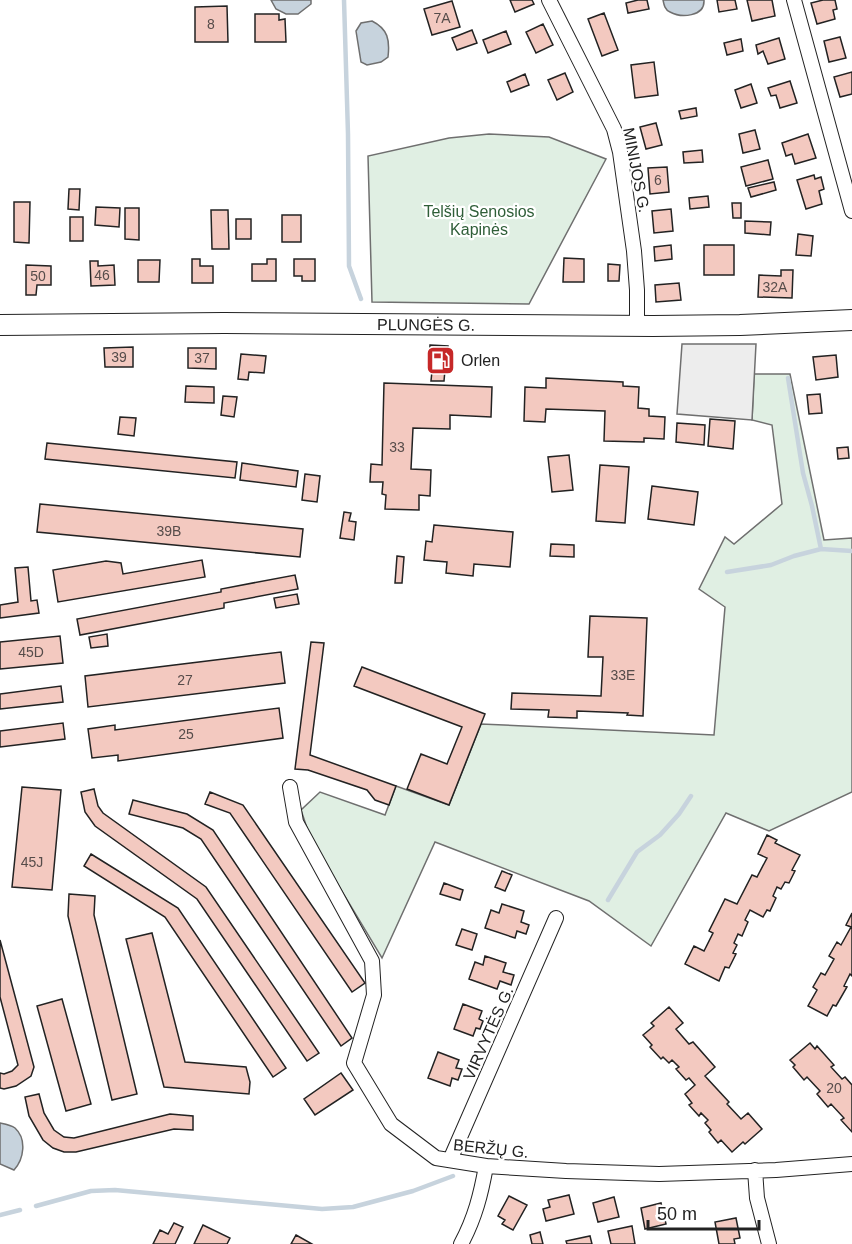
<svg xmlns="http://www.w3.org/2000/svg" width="852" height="1244" font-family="Arial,sans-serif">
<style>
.green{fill:#e0efe3;stroke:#6f6f6f;stroke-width:1.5}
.parking{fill:#ededed;stroke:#6f6f6f;stroke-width:1.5}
.water{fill:#c7d3dd;stroke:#6f6f6f;stroke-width:1.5}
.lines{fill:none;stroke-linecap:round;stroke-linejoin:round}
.stream{stroke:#c7d3dd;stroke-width:4.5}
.building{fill:#f3c9c0;stroke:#222;stroke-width:1.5}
.minor-casing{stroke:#222;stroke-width:16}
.secondary-casing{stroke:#222;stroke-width:22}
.minor{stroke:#fff;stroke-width:14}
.secondary{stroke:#fff;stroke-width:20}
.labels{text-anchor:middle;stroke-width:4.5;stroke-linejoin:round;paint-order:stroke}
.number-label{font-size:14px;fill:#564c4a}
.street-label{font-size:16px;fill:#222;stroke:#fff}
.park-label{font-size:16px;fill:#2f5e38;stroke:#fff}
.poi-label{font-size:16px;fill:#222;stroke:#fff;text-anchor:start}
</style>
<rect width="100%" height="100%" fill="#fff"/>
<path class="green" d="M489,134L549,137L606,159L529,304L372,302L368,156L449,138Z
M754,374H790L824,540L852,538V792L769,831L726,813L651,946L589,901L435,842L382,958L311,840L301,810L320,792L385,815L396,786L449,805L481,724L714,735L725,607L699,589L725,537L734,544L782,504L772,425L752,420Z"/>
<path class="parking" d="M682,344H756L752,420L677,414Z"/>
<path class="water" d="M271,0H311V4L298,14H286L276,9Z
M663,0H704C705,17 681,18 670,12C665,10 664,5 663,0Z
M372,21C388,29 390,40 388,57L381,62L367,65L361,62L356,31L361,23Z
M0,1123C5,1124 11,1125 15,1128C27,1139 24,1159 14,1170L0,1164Z"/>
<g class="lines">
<path class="stream" d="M344,0L348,134L349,266L361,299
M788,378L803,473L812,506L821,549
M727,572L771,565L794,556L821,549L852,551
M608,900L637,852L660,835L679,814L691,796
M36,1206L91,1191L115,1190L322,1209L353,1207L413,1191L453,1176
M0,1215L20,1210"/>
</g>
<path class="building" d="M510,0H532L534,4L515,12Z
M638,0H647L649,9L628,13L626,3Z
M717,0H735L737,9L719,12Z
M747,0H772L775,16L752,21Z
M823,0H835L837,9L833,10L835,19L817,24L811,3Z
M452,1L460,27L432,35L424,9Z
M227,6L228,42H195V7Z
M604,13L618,50L602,56L588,19Z
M255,14H279V20L285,19L286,42H255Z
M543,24L553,45L536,53L526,32Z
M472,30L477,43L457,50L452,38Z
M506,31L511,44L488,53L483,40Z
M840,37L846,58L829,62L824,41Z
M779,38L785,59L768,64L763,51L758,54L756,45Z
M741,39L743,51L727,55L724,43Z
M654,62L658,95L635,98L631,65Z
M852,72V94L840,97L834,77Z
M565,73L573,92L557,100L548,80Z
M525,74L529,85L511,92L507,82Z
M790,81L797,103L780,108L776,95L771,96L768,88Z
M751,84L757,103L741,108L735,90Z
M696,108L697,116L681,119L679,111Z
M656,123L662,145L646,149L640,127Z
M755,130L760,149L743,153L739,134Z
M808,134L816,158L795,164L792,154L786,156L782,143Z
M702,150L703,162L684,163L683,152Z
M768,160L773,179L746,186L741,167Z
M667,167L669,192L650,194L648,168Z
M814,175L815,179L821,177L824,189L819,191L822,204L806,209L797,180Z
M774,182L776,190L751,197L748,188Z
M69,189H80L79,210L68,209Z
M708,196L709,207L690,209L689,198Z
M14,202H30L29,243L14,242Z
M732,203H741V218H733Z
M96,207L120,208L119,227L95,225Z
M125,208H139V240L125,239Z
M671,209L673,231L654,233L652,211Z
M211,210H228L229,249H212Z
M282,215H301V242H282Z
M70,217H83V241H70Z
M236,219H251V239H236Z
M745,221L771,222L770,235L745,233Z
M798,234L813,236L811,256L796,255Z
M671,245L672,259L655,261L654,247Z
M704,245H734V275H704Z
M564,258L584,259V282H563Z
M192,259H200V266H213V283H192Z
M267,259H276V281H252V264H267Z
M294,259H315V281H302V276H294Z
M138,260H160L159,282H138Z
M90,261H98V266L114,265L115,285L91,286Z
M608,264L620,265L619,281H608Z
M26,265L51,266V285H37L36,295H26Z
M781,270H793L792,298L758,297L759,275L781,276Z
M679,283L681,300L656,302L655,285Z
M430,345L448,346L447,370H445L444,381H431L432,371H429Z
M133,347V367H105L104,348Z
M188,348H216V369L188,368Z
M241,354L266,356L264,373L249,372L248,380L238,379Z
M836,355L838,377L816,380L813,357Z
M546,378L623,382V386L639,387L638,408L649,409V416L665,417L664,439L644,438V442L604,441L605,411L546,409L545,422L524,421L525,387L546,388Z
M384,383L492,387L491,417L450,415V429L413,428L411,469L431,470L430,496L419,495V510L385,509L386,495L382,494L383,482H370L371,464L382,465Z
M186,386L214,387V403L185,402Z
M820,394L822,413L809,414L807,395Z
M223,396L237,397L234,417L221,415Z
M120,417L136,418L134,436L118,434Z
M710,419L735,421L733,449L708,446Z
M677,423L705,425L704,445L676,442Z
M47,443L237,462L235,478L45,459Z
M848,447L849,458L838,459L837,448Z
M569,455L573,490L552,492L548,457Z
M242,463L298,471L296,487L240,480Z
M600,465L629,467L625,523L596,521Z
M305,474L320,476L317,502L302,500Z
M652,486L698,492L694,525L648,519Z
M40,504L303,529L300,557L37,532Z
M344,512L351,513L349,521L356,522L354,540L340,538Z
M434,525L513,532L510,567L474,564L473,576L446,573L447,562L424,560L426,541L432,542Z
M551,544L574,545V557L550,556Z
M397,556L404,557L402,583H395Z
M202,560L205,577L58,602L53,570L106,561L121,563L123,574Z
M28,567L31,601L37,600L39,613L0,618V605L18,602L15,568Z
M295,575L298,589L224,603V608L80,635L77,619L221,592V589Z
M297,594L299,604L276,608L274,598Z
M590,616L647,618L643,716L627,715L628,713L577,711V718L548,717L549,710L511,709L512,693L601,696L603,657H588Z
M107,634L108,646L91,648L89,637Z
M60,636L63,663L0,669V642Z
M311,642L324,643L310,755L396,786L389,805L375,800L367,790L308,770L295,769Z
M281,652L285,683L88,707L85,676Z
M362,667L485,714L449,805L407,789L421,754L447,764L462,727L354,686Z
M61,686L63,702L0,709V694Z
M279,708L283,738L118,761V755L92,758L88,729L115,725V730Z
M63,723L65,739L0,747V731Z
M22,787L61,790L52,890L12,887Z
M94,789L98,806L103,813L206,887L319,1053L307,1061L197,899L95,826L85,812L81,792Z
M210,792L243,805L365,983L352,992L230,813L205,804Z
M133,800L187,814L213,830L352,1038L341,1046L201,839L183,828L129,814Z
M767,835L777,840L775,843L800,855L792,870L795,871L789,883L785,882L781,889L777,887L773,896L776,898L770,911L767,910L763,917L750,910L745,920L748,922L742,936L738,934L734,943L737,945L733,953L736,954L729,968L725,967L719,981L685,964L694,946L704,951L713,933L709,931L725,899L737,904L752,875L757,877L767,858L758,854Z
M91,854L178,908L286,1068L273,1077L165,917L84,866Z
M502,871L512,875L505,891L495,887Z
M444,883L463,890L460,900L440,894Z
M69,894L95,896L94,915L137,1094L112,1100L68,916Z
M502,904L524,911L521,922L529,925L526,934L517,931L515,938L485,928L491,910L499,913Z
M852,913V976L850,974L844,986L847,987L836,1006L833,1005L827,1016L808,1006L817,990L813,987L821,973L825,975L834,959L829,956L837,942L841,945L851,927L846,925Z
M462,929L477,934L472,950L456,945Z
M152,933L185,1062L246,1067L250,1082L249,1094L164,1087L126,939Z
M0,940L34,1067L31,1076L16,1086L4,1089L0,1088V1073L4,1074L12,1071L18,1065L0,997Z
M485,956L506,963L503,972L514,975L511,985L500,981L497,989L469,979L475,962L483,965Z
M62,999L91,1104L66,1111L37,1006Z
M463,1004L482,1011L479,1019L483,1021L480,1029L476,1028L473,1036L454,1029Z
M669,1007L683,1023L676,1029L689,1044L693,1042L715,1067L705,1076L729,1102L727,1104L741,1119L748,1113L762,1129L745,1144L743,1142L732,1152L721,1140L718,1143L709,1132L711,1130L705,1123L708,1120L701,1113L699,1116L689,1105L692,1103L685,1094L695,1085L689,1078L686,1080L676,1069L679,1067L672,1060L669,1063L663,1057L661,1059L650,1047L652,1045L643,1035L654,1026L651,1023Z
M810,1043L815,1049L817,1046L834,1065L831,1067L842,1079L845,1077L852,1085V1132L841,1120L844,1118L831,1104L828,1107L817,1094L820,1091L807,1077L804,1080L793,1067L795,1065L790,1060Z
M438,1052L459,1060L456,1068L462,1069L458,1080L452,1078L450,1086L428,1078Z
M341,1073L353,1090L315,1115L304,1099Z
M39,1094L44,1113L54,1130L64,1137L74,1138L170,1114L193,1116V1130L174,1129L76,1152H64L53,1148L43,1140L29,1116L25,1097Z
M569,1195L574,1214L546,1221L543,1209L550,1207L548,1200Z
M509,1196L527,1205L513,1230L502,1224L505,1220L498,1216Z
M614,1197L619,1217L598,1222L593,1203Z
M661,1203L666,1224L645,1229L641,1208Z
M736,1218L740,1238L734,1239L735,1244H719L715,1222Z
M174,1223L183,1227L175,1244H153L160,1230L168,1234Z
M203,1225L230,1238L227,1244H194Z
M632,1226L635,1244H611L608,1231Z
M540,1232L543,1244H532L530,1235Z
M296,1235L312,1244H291Z
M590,1236L592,1244H567L566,1241Z"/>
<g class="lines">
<defs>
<path id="minor" d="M549,0L614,129L620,152L634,251L637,290V325
M794,0L852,211
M290,787L296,822L372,961L374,995L354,1063L391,1124L436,1158L486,1166L566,1171L659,1174L776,1170L852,1164
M450,1160L556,918
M755,1170L757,1198L769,1244
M461,1244C475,1218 481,1194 486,1166"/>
<g id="secondary">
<path id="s1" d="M0,325L224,323L653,326L740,325L852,320"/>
</g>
</defs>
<use href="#minor" class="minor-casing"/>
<use href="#secondary" class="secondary-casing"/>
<use href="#minor" class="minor"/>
<use href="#secondary" class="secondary"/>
</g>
<defs>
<symbol id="fuel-square" viewBox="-11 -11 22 22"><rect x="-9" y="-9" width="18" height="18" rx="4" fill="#c62828" stroke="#fff"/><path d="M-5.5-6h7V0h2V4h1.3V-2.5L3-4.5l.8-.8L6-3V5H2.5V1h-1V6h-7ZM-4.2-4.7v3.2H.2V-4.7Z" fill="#fff"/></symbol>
</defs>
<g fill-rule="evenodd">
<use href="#fuel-square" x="424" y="344" width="33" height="33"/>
</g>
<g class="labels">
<g class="number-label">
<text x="442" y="23">7A</text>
<text x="211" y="29">8</text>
<text x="658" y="185">6</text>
<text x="102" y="280">46</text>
<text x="38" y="281">50</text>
<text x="775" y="292">32A</text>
<text x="119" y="362">39</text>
<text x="202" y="363">37</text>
<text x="397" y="452">33</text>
<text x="169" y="536">39B</text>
<text x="31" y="657">45D</text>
<text x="623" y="680">33E</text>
<text x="185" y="685">27</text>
<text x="186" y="739">25</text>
<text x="32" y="867">45J</text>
<text x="834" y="1093">20</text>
</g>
<g class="street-label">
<text transform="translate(637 170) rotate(79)" y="6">MINIJOS G.</text>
<text dy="6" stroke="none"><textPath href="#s1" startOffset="426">PLUNGĖS G.</textPath></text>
<text transform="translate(488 1033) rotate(-66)" y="6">VIRVYTĖS G.</text>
<text transform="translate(491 1148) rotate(6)" y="6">BERŽŲ G.</text>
</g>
<g class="park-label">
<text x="479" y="217">Telšių Senosios<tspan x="479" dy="18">Kapinės</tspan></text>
</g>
<g class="poi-label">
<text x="461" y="366">Orlen</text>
</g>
</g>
<path d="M648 1220v9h111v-9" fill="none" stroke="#222222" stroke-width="3"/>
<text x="657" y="1220" font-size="18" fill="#222222" stroke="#ffffff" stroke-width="4.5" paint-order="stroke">50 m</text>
</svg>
